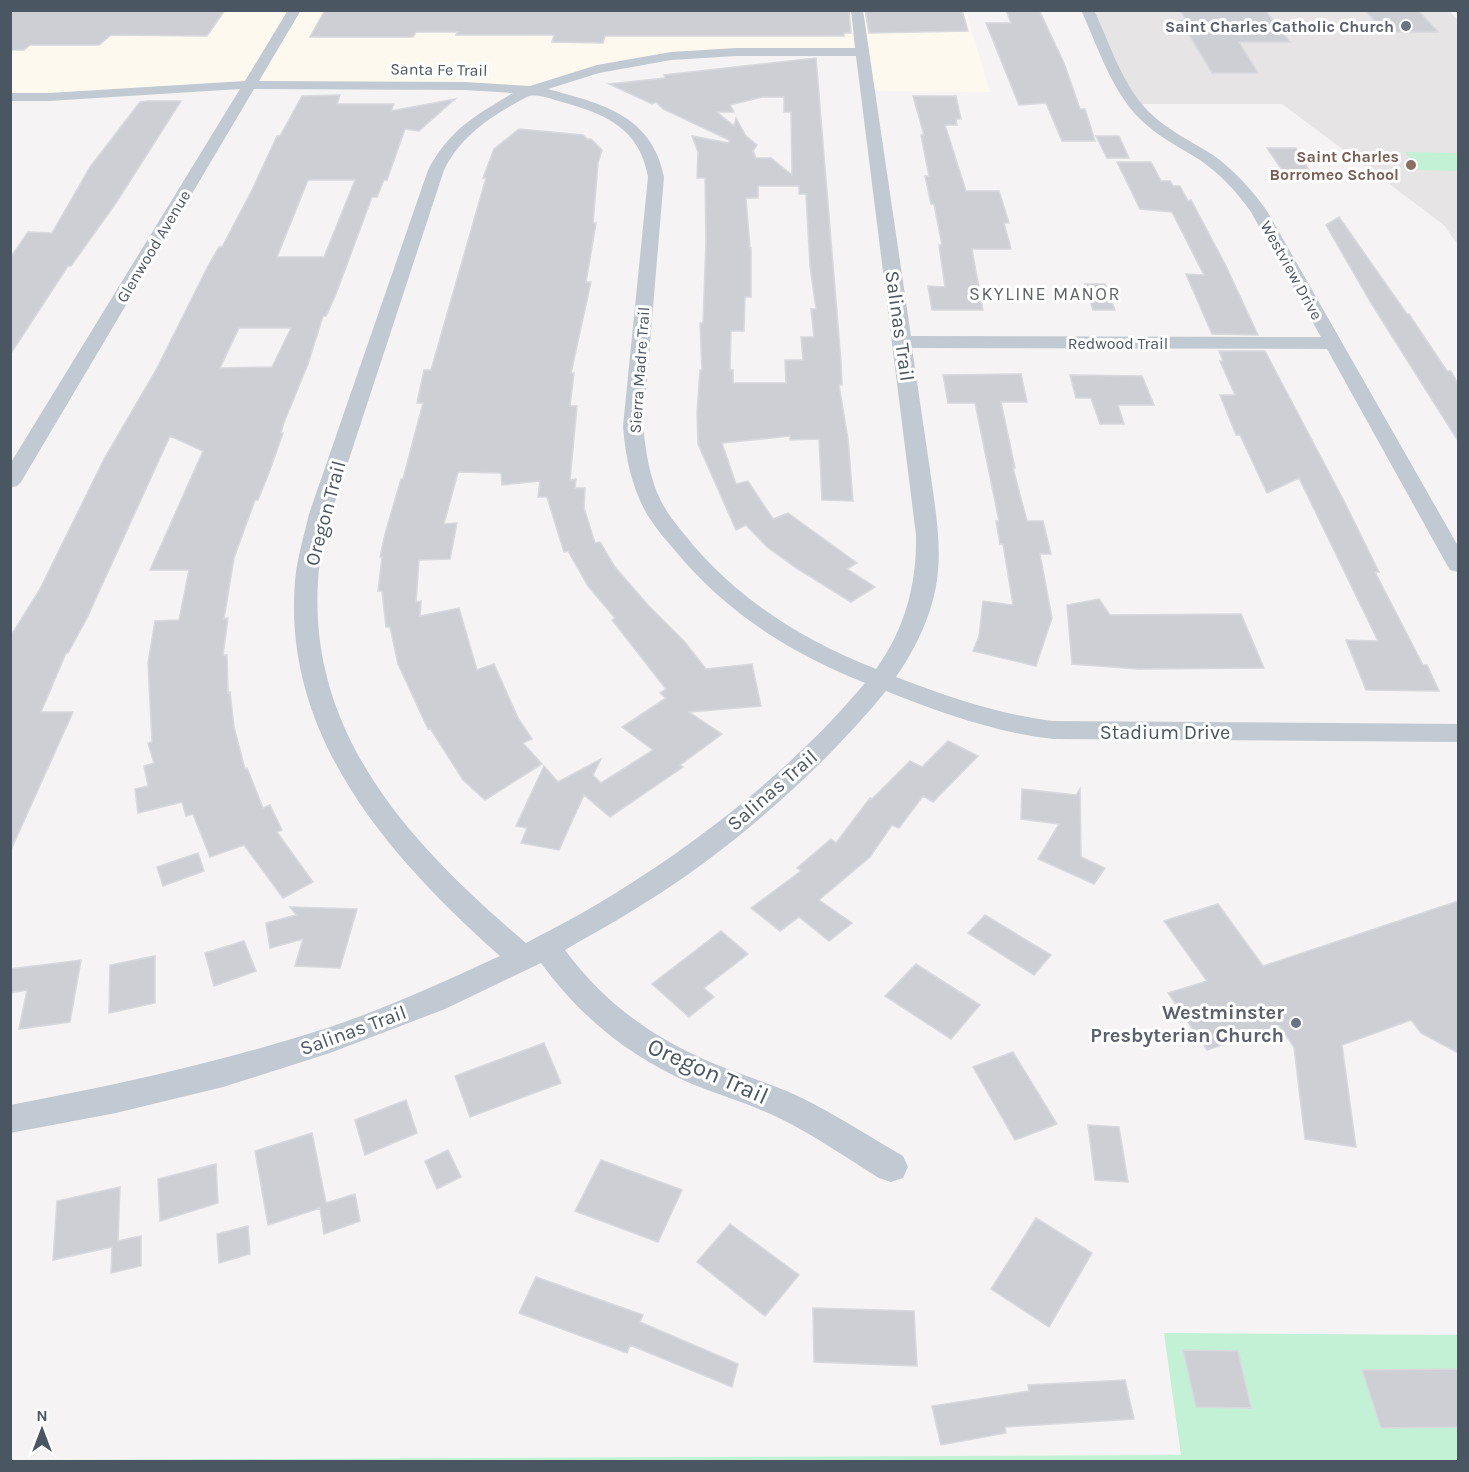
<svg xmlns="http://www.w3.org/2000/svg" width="1469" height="1472" font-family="Karla,sans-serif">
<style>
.commercial{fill:#fdf9ef}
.education{fill:#e6e4e5}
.green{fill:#c3f1d5;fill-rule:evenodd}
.building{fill:#cdcfd5;stroke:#d7d9de;stroke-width:1.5;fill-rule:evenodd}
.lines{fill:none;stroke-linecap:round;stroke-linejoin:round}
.minor{fill:#c1cad2;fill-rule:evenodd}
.worship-dot{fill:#6b7280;stroke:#fff;stroke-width:2}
.education-dot{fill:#8d6e63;stroke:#fff;stroke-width:2}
.labels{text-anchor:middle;stroke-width:6;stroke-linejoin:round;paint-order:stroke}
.far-worship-label{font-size:16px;font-weight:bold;fill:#5b616d;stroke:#fff;text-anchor:end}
.far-street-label{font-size:16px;fill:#4a5661;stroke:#fff}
.far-education-label{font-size:16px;font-weight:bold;fill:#785e54;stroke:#fff;text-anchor:end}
.far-neighbourhood-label{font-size:18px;letter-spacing:1.5px;fill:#5f6368;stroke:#fff}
.street-label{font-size:20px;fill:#4a5661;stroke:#fff}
.worship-label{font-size:20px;font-weight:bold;fill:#5b616d;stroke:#fff;text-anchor:end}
.near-street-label{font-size:24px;fill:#4a5661;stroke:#fff}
</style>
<rect width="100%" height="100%" fill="#f5f3f3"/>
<path class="commercial" d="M11,10L966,11L990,92L867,91L862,52H736L632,62L531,90L269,86L11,97Z"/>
<path class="education" d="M1087,11H1449L1458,20V245L1444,225L1282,104H1134Z"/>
<path class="green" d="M1405,152L1458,153V171L1419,170Z
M1164,1333L1458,1335V1369L1362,1371L1381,1428L1458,1427V1461L11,1462L10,1460L1181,1455ZM1183,1350L1238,1351L1251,1408L1196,1407Z"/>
<path class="building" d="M10,10H225L207,36L111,35L99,45H30L24,50H10Z
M325,10H849L851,33H844V36H605L603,43L552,42L554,35H456L458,32H416L413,37H310Z
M865,10H962L968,31L869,33Z
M1006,10H1039L1064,63L1080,109H1085L1095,141H1062L1046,103L1019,105L986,23H1011Z
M1180,10H1265L1290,42H1239L1258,73H1212L1180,20H1186Z
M1365,10H1418L1438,32H1384Z
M816,58L841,362L842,385H839L848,439L853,501L822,500L819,439L790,440V436L722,443L736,484L748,481L773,519L788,513L857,563L847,569L875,587L851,602L796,568L767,547L746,525L736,530L698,444L697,413L700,370H702L700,323H703L706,241L705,178H697L698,152L692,136L729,143V140L663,109L656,102L652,104L609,84L665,78L664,75ZM762,97H784V112H791L792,175L771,158H756L753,151L757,145L746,136L736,118L734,126L717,112H734L730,105ZM758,186H799V194H806L810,266L816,309H811L814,337H801L803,360H785L786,383H733V370H730L731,331H744L745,297H751V248H750L746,198H758Z
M340,95L337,104H394L391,111L455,99L419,131L405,129L387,180H384L377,197H372L336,294L326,316H323L308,364L283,425L281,433H283L270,470L258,500H255L234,558L224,619L228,618L223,655H227L228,693L230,692L234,727L245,769L247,768L263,808L270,805L282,830L277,832L313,882L283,898L244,845L210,857L193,814L186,816L182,802L138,813L135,789L148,786L144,766L154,763L148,743L152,742L148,663L155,621L179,620L189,570H150L203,451L170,436L87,618L68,653H66L41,712H73L10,852V637L40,589L104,459L156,370L208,266L219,247H222L252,190L277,136H280L302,96ZM308,180H355L324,257H277ZM239,328H291L272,367L220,368Z
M913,96H956L961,119H956L957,125H945L966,191H999L1009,223H1004L1011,249H972L983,310H932L928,286L945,287L939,245H942L934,204H931L925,176H929L921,135H924Z
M148,101H181L116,203L71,266H68L10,355V258L28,232L52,233L90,167L140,102Z
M519,129L583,135L587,139H591L602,150L598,163L593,223H596L586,282H591L571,373H574L570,406H577L570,480L576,479L575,488H585L584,508L595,543L600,542L615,567L648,605L684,641L706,669L752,664L761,706L689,712L722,734L680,765L683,767L610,817L584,795L559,850L521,843L527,828L516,826L544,766L558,782L601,759L593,775L601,783L653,750L622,727L666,698L660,693L666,689L612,620L615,618L588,586L568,551L564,552L547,497H538L540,481L502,485L501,473L458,472L444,524L457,523L450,559L419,560L416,602L421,601L420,616L459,608L477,670L494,664L518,718L532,739L523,743L542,764L485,800L463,780L430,728L428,729L398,664L390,627H386L382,591H378L382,557H380L385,534L401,479H403L423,403H417L424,370H431L486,178H483L494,149Z
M1096,136H1119L1129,158H1107Z
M1267,148H1296L1314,179H1288Z
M1117,162H1151L1161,181H1170L1173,186H1180L1188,201L1191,200L1225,264L1258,335L1212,334L1186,274L1204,275L1172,212L1140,209Z
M1339,217L1407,314H1409L1447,371H1451L1458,384V441L1371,303L1326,225Z
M1085,284H1105L1115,310H1093Z
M1219,351H1265L1343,499L1379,572H1375L1423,665H1427L1439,691L1366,690L1346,640L1378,641L1299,478L1267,493L1240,435H1236L1220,395H1235L1220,361H1223Z
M1021,374L1027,402H1001L1015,468H1013L1027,521H1043L1051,554H1040L1052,618L1036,666L973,651L979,636L983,601L1013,605L1003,544H1000L996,521H999L975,403H948L943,375Z
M1070,375L1142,376L1154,405H1118L1124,424H1100L1091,398H1076Z
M1099,599L1110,615L1241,614L1264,668L1138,669L1072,664L1067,605Z
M948,741L978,756L933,802L923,796L899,828L892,825L870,857L819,900L852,923L829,941L799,917L780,931L751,908L801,871L797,868L831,839L836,843L870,798L872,799L910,761L922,767Z
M1022,789L1076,795L1080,789L1081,857L1105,868L1094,884L1038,859L1059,824L1021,819Z
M198,853L204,871L163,886L157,867Z
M1458,901V1053L1421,1033L1411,1020L1342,1045L1356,1147L1305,1139L1294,1047L1279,1026L1207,1050L1168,993L1207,981L1164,921L1218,904L1263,966Z
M290,907L357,909L340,968L295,966L303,939L270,948L266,923L296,915Z
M985,915L1051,955L1034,975L968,933Z
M721,931L748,954L704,988L714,997L689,1017L652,984Z
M244,941L256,971L214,986L205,953Z
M155,956V1003L109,1013L110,965Z
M81,960L70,1022L19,1029L27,990L10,993V969Z
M916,964L980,1005L951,1039L885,996Z
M544,1043L561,1083L470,1117L455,1076Z
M1013,1052L1057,1124L1015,1140L973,1067Z
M406,1100L417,1133L365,1155L355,1120Z
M1088,1125L1119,1127L1128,1182L1095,1180Z
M312,1133L326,1203L355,1194L360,1221L324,1234L320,1208L268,1225L255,1151Z
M448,1150L461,1177L437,1189L425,1161Z
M601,1160L682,1190L658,1242L575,1211Z
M216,1164L218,1203L160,1221L158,1179Z
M120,1187L118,1241L141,1236V1266L111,1273L112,1247L53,1260L57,1201Z
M1036,1218L1092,1253L1049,1327L991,1289Z
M730,1224L799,1275L765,1316L697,1262Z
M248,1226L250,1254L219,1263L217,1234Z
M536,1277L643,1315L640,1322L738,1364L732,1387L630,1345L627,1353L519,1313Z
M813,1308L914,1311L917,1366L814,1362Z
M1183,1350L1238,1351L1251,1408L1196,1407Z
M1458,1369V1427L1381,1428L1362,1370Z
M1125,1380L1134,1419L1005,1427L1006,1433L941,1445L932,1406L1029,1391L1028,1385Z"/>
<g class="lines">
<path class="minor" d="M288,10H301L259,81L465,82L530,86L597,65L671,52L736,48H855L851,10H863L911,336L1321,337L1251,212C1237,192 1220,174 1200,160C1179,147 1157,136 1140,119C1111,90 1098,47 1081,10H1094C1110,44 1122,84 1148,111C1167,130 1191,141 1213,155C1234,170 1252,190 1267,211L1458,546V572L1450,570L1447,565L1327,349L912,348C918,389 924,429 930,470C935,507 942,544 937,580C932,615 916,648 896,677C948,697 998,714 1053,721L1458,724V742L1053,739C994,732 941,713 886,691C820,772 728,852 640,906C615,922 590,935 565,950C604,1003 654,1039 715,1064C744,1076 776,1085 804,1099C838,1116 870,1137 903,1156L908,1167L903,1178L891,1182L879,1178C847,1158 815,1136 781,1119C753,1105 722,1096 692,1084C630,1057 581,1018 541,963L445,1009L330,1053L223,1087L116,1113L10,1133V1105C117,1085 221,1062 324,1029C385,1009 443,982 500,956C391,859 282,738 295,581C297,558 304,536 309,514L428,170C450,129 475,116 513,93L465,90L254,89L21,482L17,486L10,488V464L240,89L49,101H10V93H49L245,81ZM736,56H856L916,535C917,584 905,629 876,669C806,642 742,602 693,545C682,531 669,517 661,501C649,477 646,452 643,426L664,177C652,115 602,104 548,89L599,73L671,60ZM529,96C540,94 551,99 562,102C606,114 640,129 648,177L623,426C625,451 629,474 639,498C646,516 659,532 672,547C725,612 788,652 865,683C797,764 711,833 622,889C591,909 558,926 526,943C416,849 308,739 318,581C319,558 326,537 331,514L444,170C462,134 494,114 529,96Z"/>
</g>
<g class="worship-dot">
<circle cx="1406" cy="26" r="6"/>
<circle cx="1296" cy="1023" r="6"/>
</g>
<circle class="education-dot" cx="1411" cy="165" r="6"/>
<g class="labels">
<g class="far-worship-label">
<text x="1394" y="32">Saint Charles Catholic Church</text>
</g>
<g class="far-street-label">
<text transform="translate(439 69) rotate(1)" y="6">Santa Fe Trail</text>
<text transform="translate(153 246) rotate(-59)" y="6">Glenwood Avenue</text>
<text transform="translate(1292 270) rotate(61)" y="6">Westview Drive</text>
<text x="1118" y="349">Redwood Trail</text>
<text transform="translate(639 370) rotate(-86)" y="6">Sierra Madre Trail</text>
</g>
<g class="far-education-label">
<text x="1399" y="162">Saint Charles<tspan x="1399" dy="18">Borromeo School</tspan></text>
</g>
<g class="far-neighbourhood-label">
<text x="1045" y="300">SKYLINE MANOR</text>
</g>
<g class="street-label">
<text transform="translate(900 326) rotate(82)" y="7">Salinas Trail</text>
<text transform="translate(325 513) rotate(-75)" y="7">Oregon Trail</text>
<text x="1165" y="739">Stadium Drive</text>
<text transform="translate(772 790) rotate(-41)" y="7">Salinas Trail</text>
<text transform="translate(353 1030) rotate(-20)" y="7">Salinas Trail</text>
</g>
<g class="worship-label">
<text x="1284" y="1019">Westminster<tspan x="1284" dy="23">Presbyterian Church</tspan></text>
</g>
<g class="near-street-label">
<text transform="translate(708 1071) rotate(24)" y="8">Oregon Trail</text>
</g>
</g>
<rect width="1469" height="1472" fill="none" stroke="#4a5661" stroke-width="24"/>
<g transform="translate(42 1430)" stroke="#ffffff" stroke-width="4.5" paint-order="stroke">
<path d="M0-4.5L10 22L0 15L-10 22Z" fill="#4a5661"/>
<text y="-9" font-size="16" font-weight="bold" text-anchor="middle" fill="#4a5661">N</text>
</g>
</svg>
